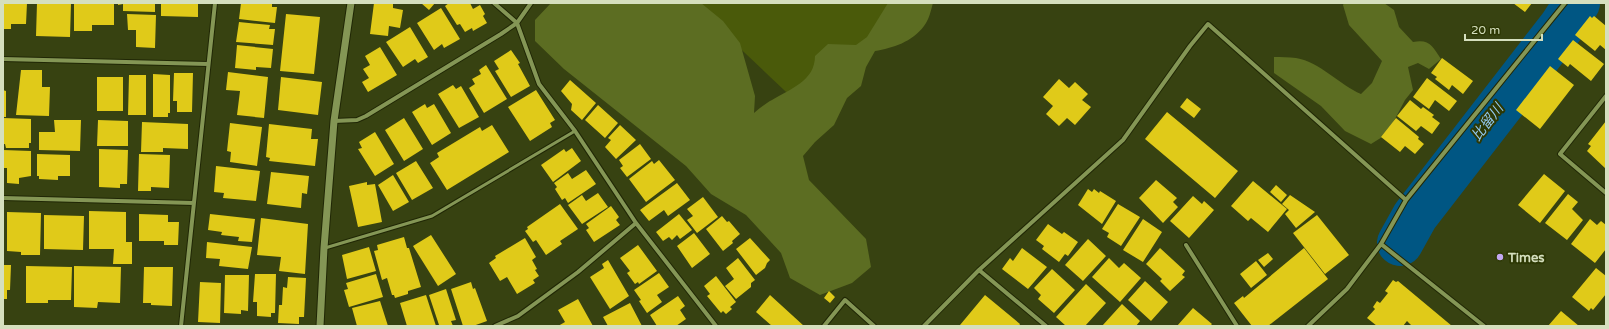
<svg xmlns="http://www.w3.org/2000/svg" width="1609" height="329" font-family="'Varela Round','Noto Sans JP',sans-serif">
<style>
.green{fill:#4a5a0a}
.forest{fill:#5c6d22}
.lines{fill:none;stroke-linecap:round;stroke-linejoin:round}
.river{stroke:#005683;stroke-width:46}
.building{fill:#e0ca19}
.service-casing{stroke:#202705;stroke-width:5}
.minor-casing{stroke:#202705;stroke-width:6}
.tertiary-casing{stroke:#202705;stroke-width:9}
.service{stroke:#849655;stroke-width:3}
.minor{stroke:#849655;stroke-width:4}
.tertiary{stroke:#849655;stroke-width:7}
.poi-dot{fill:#c3a7f2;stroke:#2d3804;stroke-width:1.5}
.labels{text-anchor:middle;stroke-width:4;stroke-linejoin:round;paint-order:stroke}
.poi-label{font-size:13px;font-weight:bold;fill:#d5dfbe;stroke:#2d3804;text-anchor:start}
.water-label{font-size:14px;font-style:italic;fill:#93c9f1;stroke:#2d3804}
</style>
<rect width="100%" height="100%" fill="#374211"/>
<path class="green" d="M692,3H916L802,107Z"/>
<path class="forest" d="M551,3H701L723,21L740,43L755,96L754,113C760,108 766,103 772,100C790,89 815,81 815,56L828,44L856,45L867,37L888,3H933C931,10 929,20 924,26C912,42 893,48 875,51L866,67L861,86L847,98L834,125L815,142L803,156L809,180L866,239L871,267L852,283L820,295L790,278L781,253L746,215L711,194L686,166L564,69L535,41V20Z
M1344,3H1384L1394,10L1399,27L1413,42C1430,39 1432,46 1441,59L1429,69L1418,63L1408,67L1413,90L1405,100L1387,134L1371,144L1345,131L1321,106L1274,73V57C1281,57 1289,57 1296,58C1320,62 1340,85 1361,94L1372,83L1382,61L1349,25L1343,5Z"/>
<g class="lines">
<path class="river" d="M1400,243L1415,216L1562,26L1577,3"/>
</g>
<path class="building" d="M3,3H27L26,24H11V29H3Z
M37,3H71L70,37L36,36Z
M74,3H114V25H92V31H74Z
M118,3H155V12L123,11V4L118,5Z
M161,3H198V17L161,16Z
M241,3H272V7H277L275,23L239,19Z
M374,3L393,4V8L403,10L400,28L389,26L388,36L370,34Z
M421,3H435L429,10Z
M449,3H470L473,9L480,5L485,14L483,16L487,23L473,31L472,28L465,32L460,24L457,25L445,6Z
M1513,3H1532L1525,12Z
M441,8L460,39L444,48L442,44L434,50L417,23Z
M127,14L156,15L155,48L136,47V30H128Z
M286,14L320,17L314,74L280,71Z
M1590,16L1592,18L1594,16L1606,26V50L1600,45L1595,51L1575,35Z
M239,22L270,25L269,29H275L273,45L236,42Z
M410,27L428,57L418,63L415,59L403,67L386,42Z
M1573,40L1604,64L1591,81L1570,64L1568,67L1558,59Z
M237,45L273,49L271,68L256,67V70L235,68Z
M380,47L397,75L368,92L362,82L369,78L363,69L370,65L365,56Z
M511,50L520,63L518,64L530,86L511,97L495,71L499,69L494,61Z
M1442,58L1473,81L1463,94L1452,85L1449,90L1435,79L1437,77L1431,73Z
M486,65L507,99L484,113L469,88L475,84L472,79L481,74L479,70Z
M1550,66L1574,85L1540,129L1516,110Z
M21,70H42V87H50L49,116L16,115Z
M228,72L268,77L264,118L237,115L240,91L226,90Z
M174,73H193L192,112H177V101H173Z
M153,74L170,75V113H168V117H153Z
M129,75H146V115H128Z
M97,77H123V111H97Z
M281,77L322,82L318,115L278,110Z
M1427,78L1457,101L1449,111L1435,100L1429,109L1413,97Z
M1059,79L1069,88L1075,82L1088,94L1082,100L1091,107L1075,125L1067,118L1059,126L1046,114L1053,106L1043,97Z
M570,80L596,103L582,120L571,110L572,104L561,91Z
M453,85L456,89L461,86L479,117L459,128L438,94Z
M3,90L6,91V117H3Z
M536,90L555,120L550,123L552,127L530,141L508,107Z
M1187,98L1201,109L1194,118L1180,107Z
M1410,100L1421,109L1423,107L1434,115L1432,117L1440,123L1432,134L1421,126L1416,131L1397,116Z
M425,104L427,108L434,104L451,133L432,145L412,112Z
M598,105L618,123L605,138L585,120Z
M1167,112L1238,171L1215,198L1145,139Z
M3,118L31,119V143H29V148H6L5,144H3Z
M404,118L423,149L404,161L385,130Z
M1396,118L1419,137L1418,139L1424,144L1415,154L1405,146L1400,152L1381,137Z
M54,120H81L80,151L39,150V132H55Z
M98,120L128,121V146H97Z
M1606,121V169L1587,151L1591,146L1588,144Z
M142,122L188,124V149L163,148V152H141Z
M230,123L262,127L257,166L230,162L231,152L227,151Z
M269,124L312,129L311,139H318L315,166L269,161L270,158L266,157Z
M492,125L509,152L447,190L430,163L439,157L437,153L480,127L482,131Z
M620,125L636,140L616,159L605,147L611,140L608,138Z
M375,132L394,164L375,176L358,149L362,148L359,142Z
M640,144L651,159L627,177L620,168L623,166L619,160Z
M572,148L581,161L553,182L541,165L564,149L566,152Z
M99,149L128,150L127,184H120V188L99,187Z
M3,150L31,151V176L19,178V184L7,183V168H3Z
M37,154L70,155V176H58V180L39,179V176H37Z
M139,154L170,155L169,188L151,187V191H138Z
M659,160L675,180L646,202L629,179L652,161L654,164Z
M416,161L433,188L412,200L396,173Z
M216,166L260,171L256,201L223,198L224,193L214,192Z
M586,170L596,184L568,203L565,198L562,200L555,189L557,187L554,183L568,173L572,179Z
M271,172L309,176L307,194L302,193L301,208L267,204Z
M1544,174L1565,191L1540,223L1518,205Z
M393,175L409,202L393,211L378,185Z
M1156,180L1177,198L1173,202L1178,207L1163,223L1139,198Z
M1253,181L1287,209L1268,232L1251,218L1248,221L1231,206Z
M367,182V185L375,184L382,222L358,227L349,186Z
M677,183L690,200L668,216L664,210L649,221L640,210Z
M1276,185L1287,195L1281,202L1270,192Z
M1088,189L1092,192L1094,189L1099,193L1100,191L1116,201L1102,224L1078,205Z
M598,193L608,207L582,224L568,205L582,195L586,201Z
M1568,194L1578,202L1572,209L1583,220L1567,240L1545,223Z
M1290,195L1315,212L1296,228L1285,214L1289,210L1282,204Z
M1193,196L1202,204L1204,201L1214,210L1189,238L1170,221Z
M703,197L718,217L697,233L687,220L693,216L687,209Z
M560,204L578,229L560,241L562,244L546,255L536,240L533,242L525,231L528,229L527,227Z
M1118,204L1140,217L1121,246L1107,237L1109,233L1102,229Z
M611,206L619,217L616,220L620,225L594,242L586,230L589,228L586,224Z
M89,211L126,212V242H132V264H113L114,249H89Z
M7,212L41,213L40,255H21V252L7,251Z
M139,214L168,215V222H179L178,245H164V241H139Z
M210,214L255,219L252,242L238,241L239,237L221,235L222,232L208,230Z
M679,214L692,230L680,239L677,235L672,240L669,237L663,241L656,232Z
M44,215L84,216L83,250L44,249Z
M1317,215L1349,255L1325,274L1293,233Z
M722,216L727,222L729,221L740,234L732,241L733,243L723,251L706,229Z
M261,218L308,224L305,274L279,271L281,257L257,255Z
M1143,219L1162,232L1143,262L1123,250Z
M1590,219L1597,225L1601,221L1606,225V249L1595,263L1571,244Z
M1048,224L1062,234L1064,232L1078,242L1068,256L1065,254L1059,262L1042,249L1044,246L1036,240Z
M694,233L710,254L692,268L677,246Z
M431,235L456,274L438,286L413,246Z
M404,237L407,248H409L421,287L408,291V294L395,298L394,295H392L387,278L382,280L374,251L378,250L377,245Z
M525,238L536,257L532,260L537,269L535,270L539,276L533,280L535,283L517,294L507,277L500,281L489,263L496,258L495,256Z
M750,238L770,260L767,263L765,268L756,275L736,249Z
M1088,239L1106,256L1083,281L1065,265Z
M207,242L252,247L248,269L219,266L220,259L206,258Z
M638,245L657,271L639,284L638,282L635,284L627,273L630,271L620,258Z
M369,247L376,271L347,279L342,255Z
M1022,248L1047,267L1028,289L1002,269L1010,258L1013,261Z
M1160,248L1185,271L1182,275L1185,277L1170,291L1160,281L1162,279L1146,264Z
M1304,248L1328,279L1268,326H1252L1234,303L1243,296L1244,298Z
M1268,253L1273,259L1264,267L1258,260Z
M738,258L755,280L751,283V287L736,299L725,286L734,279L726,268Z
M1109,258L1119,268L1124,263L1141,278L1120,302L1092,277Z
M608,260L629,296L610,309L590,277L604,268L602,264Z
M1256,261L1267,275L1251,288L1240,274Z
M3,265H11L10,290H7V299H3Z
M26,266L72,267L71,300H48V303H26Z
M74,266L121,267L120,303L98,302L97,308L74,307Z
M144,267H173L172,306L151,305V303H143Z
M1596,268L1606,276V294L1593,310L1591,308L1589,311L1572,297Z
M1052,269L1075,290L1054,313L1038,299L1041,295L1034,288Z
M659,273L669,287L657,295L662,302L647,313L639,301L641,300L634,290Z
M255,274H276L275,313H271V317L257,316V302H253Z
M376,274L383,297L349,307L344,290L348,289L346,283Z
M225,275H249L248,311L241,310V314L224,313Z
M716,276L736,302L730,307L732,309L726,314L723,311L721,313L707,296L710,294L704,286Z
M288,277L306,278L304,317H299V324L278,323L279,305H282L283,287L287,288Z
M1393,280L1396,282L1398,281L1452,326H1412L1407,321L1403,326H1377L1367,318L1375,309L1373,307L1377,301L1380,303L1388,293L1385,291Z
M1145,281L1168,302L1151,321L1128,300Z
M200,282L221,283L220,323L198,322Z
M471,282L473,289L475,288L487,321L473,326H463L451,289Z
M1086,284L1106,303L1085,326H1066L1056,317Z
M446,289L456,320L451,321L453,326L439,325L429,295Z
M829,291L835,297L830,303L824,298Z
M426,295L436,326H407L400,303Z
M770,295L804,326H772L756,312Z
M985,295L1020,324L1019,326L960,325Z
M678,296L685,306L680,310L686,319L676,326H657L650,315Z
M578,299L593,326H558L565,322L558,310Z
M380,301L388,326H357L352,308Z
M630,303L642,326H608L603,317Z
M1122,304L1140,321L1136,326H1102Z
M1193,308L1212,324L1210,326H1177Z
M1561,311L1579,326H1548Z"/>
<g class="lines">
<defs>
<path id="service" d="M325,248L432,216L575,131"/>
<path id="minor" d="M494,3L517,23L539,84L575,131L636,223L716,326
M3,59L208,64
M1606,96L1560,154L1606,193
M334,121L357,120L366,116L501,34L517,23L531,3
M3,198L194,203
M1381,244L1484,326
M1186,245L1237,326
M979,270L1046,326
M181,326L215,3
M495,326L518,316L578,272L636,223
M824,326L845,300L874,326
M924,326L979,270L1123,140L1190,46L1208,24L1406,200
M1308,326L1347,289L1381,244L1406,200L1565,3"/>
<path id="tertiary" d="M320,326L324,248L334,121L351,3"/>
</defs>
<use href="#service" class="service-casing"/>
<use href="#minor" class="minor-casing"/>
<use href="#tertiary" class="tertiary-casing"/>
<use href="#service" class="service"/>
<use href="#minor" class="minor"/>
<use href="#tertiary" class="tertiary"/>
</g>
<circle class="poi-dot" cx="1500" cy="257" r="4"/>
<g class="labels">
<g class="poi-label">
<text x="1508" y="262">Times</text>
</g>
<g class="water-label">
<text transform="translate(1487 122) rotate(-53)" y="5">比留川</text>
</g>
</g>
<rect width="1609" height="329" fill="none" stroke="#d5dfbe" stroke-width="8"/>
<path d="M1465 34v6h77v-6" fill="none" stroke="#d5dfbe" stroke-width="2"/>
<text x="1471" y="34" font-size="12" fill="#d5dfbe" stroke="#2d3804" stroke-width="3" paint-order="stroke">20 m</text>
</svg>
